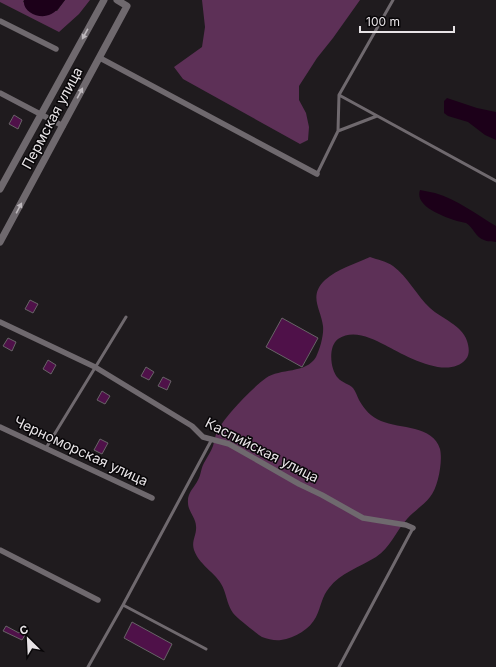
<svg xmlns="http://www.w3.org/2000/svg" width="496" height="667" font-family="Inter,sans-serif">
<style>
.green{fill:#5d3057}
.water{fill:#1c0019}
.building{fill:#4f1149;stroke:#686367}
.lines{fill:none;stroke-linecap:round;stroke-linejoin:round}
.service{stroke:#6f696e;stroke-width:3}
.minor{stroke:#6f696e;stroke-width:5.5}
.tertiary{stroke:#6f696e;stroke-width:7}
.oneway{fill:#bdb8bc}
.labels{text-anchor:middle;stroke-width:3;stroke-linejoin:round;paint-order:stroke}
.street-label{font-size:14px;fill:#e7e3e6;stroke:#080608}
</style>
<rect width="100%" height="100%" fill="#1f1b1e"/>
<path class="green" d="M0,0H24L23,2L57,11L65,0H90L79,14L59,32L0,2Z
M202,0H360L333,38L317,58L299,86V100L306,113L309,127L308,140L300,144L183,79L174,67L202,47L205,27Z
M370,257C378,260 386,261 393,266C408,277 417,296 430,308C442,319 462,325 467,341C469,347 470,354 466,359C448,381 404,355 385,345C371,338 353,329 338,339C328,346 330,370 338,378C342,383 350,384 353,388C356,392 357,396 359,400C364,409 371,417 381,421C400,429 433,425 440,449C443,461 438,488 430,497C424,505 414,511 407,519C396,531 390,548 376,557C360,567 340,573 329,588C322,596 321,607 316,617C310,629 295,638 281,640C275,641 268,639 262,637C256,633 238,619 233,613C228,606 227,598 224,590C219,574 200,567 194,550C191,541 197,535 196,526C196,518 188,511 188,503C187,493 194,488 198,480C201,475 201,468 204,463C207,457 211,452 213,446C214,442 215,438 216,434C222,419 252,388 266,378C280,368 306,374 316,357C320,349 324,335 323,326C321,309 308,296 325,280C337,269 355,264 370,257Z"/>
<path class="water" d="M24,0H65C60,6 57,12 49,15C39,19 22,12 24,0Z
M447,98L477,108L496,112V140L485,135L468,122L448,116L444,113V101Z
M420,190C425,191 430,192 435,193C457,199 477,215 496,226V242C492,241 487,242 484,240C476,238 473,227 466,223C463,222 460,222 457,221C446,217 414,207 420,190Z"/>
<path class="building" d="M14,115L22,120L18,129L9,124Z
M30,300L38,304L33,313L25,309Z
M282,318L318,338L302,367L266,347Z
M8,338L16,342L12,351L3,346Z
M48,360L56,365L51,374L43,369Z
M146,367L154,372L149,380L141,376Z
M163,377L171,381L167,390L158,386Z
M102,391L110,396L105,404L97,400Z
M100,439L108,443L102,454L94,450Z
M132,622L172,644L164,660L124,638Z
M6,626L19,633L20,632L25,635L22,640L3,631Z"/>
<g class="lines">
<path class="service" d="M393,0L339,95L496,181
M339,95L338,131L377,116
M317,174L338,131
M46,448L126,317
M123,605L212,439
M88,667L123,605L206,649
M339,667L413,528"/>
<path class="minor" d="M0,21L56,49
M100,58L317,174
M0,93L63,126
M0,322L95,367L192,426L203,437L229,444L299,484L322,495L363,518L406,525L413,528
M0,427L152,498
M0,550L98,600"/>
<path class="tertiary" d="M0,189L104,0
M0,242L127,6L117,0"/>
</g>
<defs><path id="oneway-solid" d="M-6-.8H1V-3.2L6.5 0L1 3.2V.8H-6Z"/></defs>
<g class="oneway">
<use href="#oneway-solid" transform="translate(85 34) rotate(119)"/>
<use href="#oneway-solid" transform="translate(80 93) rotate(-62)"/>
<use href="#oneway-solid" transform="translate(19 208) rotate(-62)"/>
</g>
<g class="labels">
<g class="street-label">
<text transform="translate(52 118) rotate(-62)" y="5">Пермская улица</text>
<text transform="translate(262 450) rotate(27)" y="5">Каспийская улица</text>
<text transform="translate(81 451) rotate(25)" y="5">Черноморская улица</text>
</g>
</g>
<g transform="translate(28 639) rotate(336)" stroke="#080608" stroke-width="3" paint-order="stroke">
<path d="M0-3L7 15L0 10L-7 15Z" fill="#e7e3e6"/>
<text y="-6" font-size="11" font-weight="bold" text-anchor="middle" fill="#e7e3e6">С</text>
</g>
<path d="M360 26v6h94v-6" fill="none" stroke="#e7e3e6" stroke-width="2"/>
<text x="366" y="26" font-size="12" fill="#e7e3e6" stroke="#080608" stroke-width="3" paint-order="stroke">100 m</text>
</svg>
